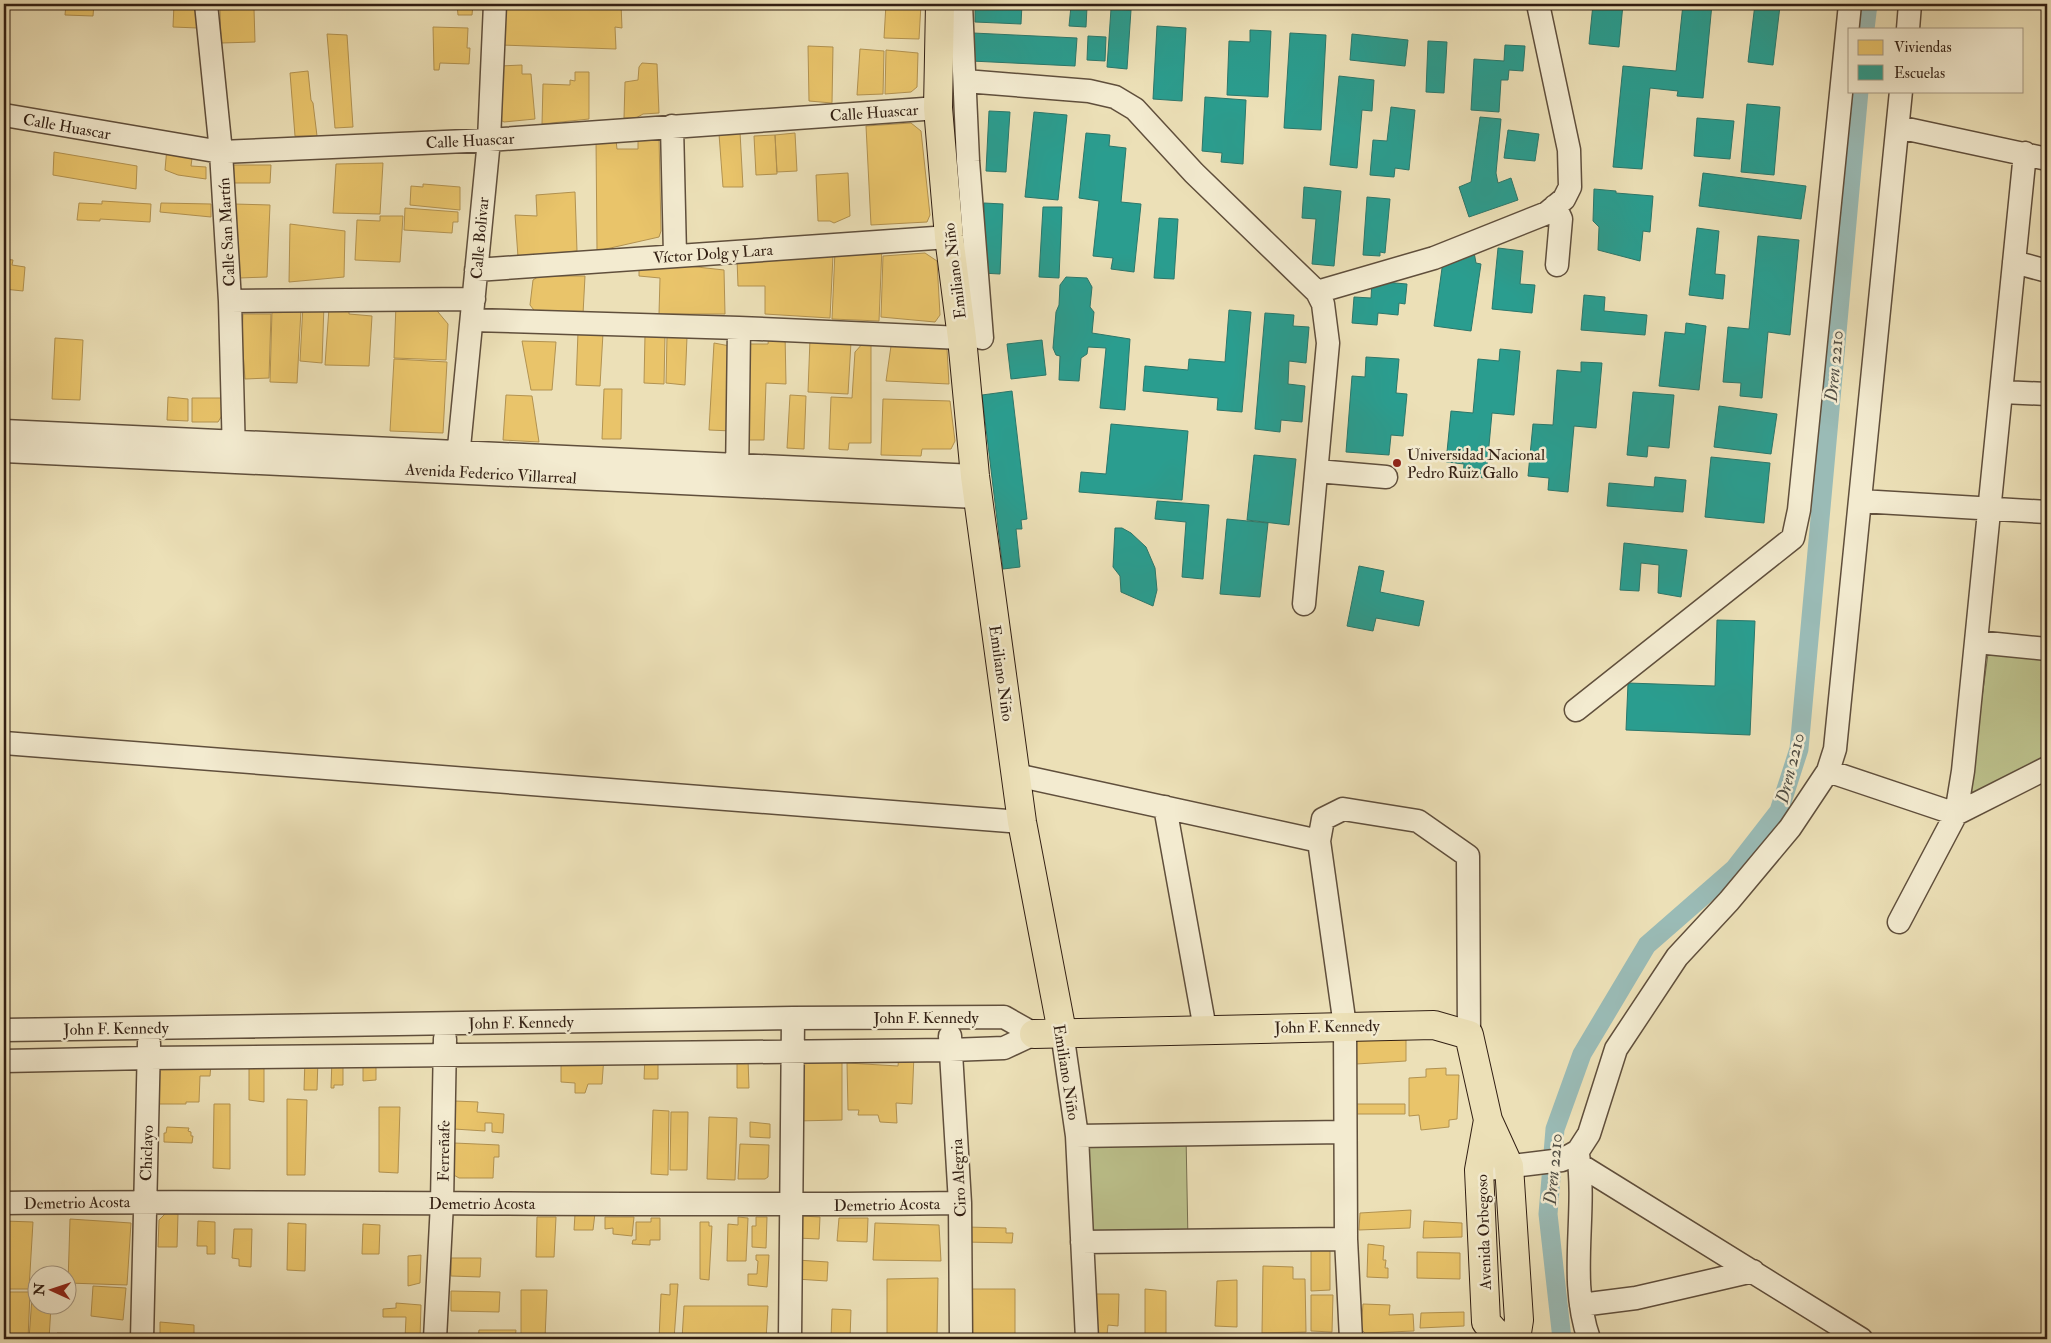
<svg xmlns="http://www.w3.org/2000/svg" width="2051" height="1343" font-family="'IM FELL Double Pica',serif">
<style>
.green{fill:#bcc18c;stroke:#777050}
.homes{fill:#e9c46a;stroke:#b29250}
.schools{fill:#2a9d8f;stroke:#2c776a}
.lines{fill:none;stroke-linecap:round;stroke-linejoin:round}
.canal{stroke:#9abbb6;stroke-width:19}
.minor-casing{stroke:#604f3c;stroke-width:25}
.major-casing{stroke:#321f13;stroke-width:30}
.minor{stroke:#f3ebd0;stroke-width:22}
.major{stroke:#ece0b7;stroke-width:28}
.poi-dot{fill:#8f2418;stroke:#f3ebd0;stroke-width:2}
.labels{text-anchor:middle;stroke-width:5;stroke-linejoin:round;paint-order:stroke}
.street-label{font-size:16px;fill:#321f13;stroke:#f3ebd0}
.poi-label{font-size:16px;fill:#321f13;stroke:#f3ebd0;text-anchor:start}
.water-label{font-size:18px;font-style:italic;fill:#514e44;stroke:#f3ebd0}
</style>
<rect width="100%" height="100%" fill="#ece0b7"/>
<filter id="stains"><feTurbulence type="fractalNoise" baseFrequency=".004" numOctaves="4"/><feColorMatrix values="0 0 0 0 .2 0 0 0 0 .09 0 0 0 0 .02 0 0 0 .5 -.17"/></filter>
<radialGradient id="worn" r=".72"><stop offset=".6" stop-color="#630" stop-opacity="0"/><stop offset="1" stop-color="#630" stop-opacity=".3"/></radialGradient>
<path class="green" d="M1988,654L2047,656V755L1972,794L1969,792Z
M1186,1135L1188,1241L1082,1242L1077,1136Z"/>
<path class="homes" d="M66,4H94L93,16L65,15Z
M174,4H196L198,28L173,27Z
M457,4H473L472,15H458Z
M503,4H621L622,28L615,27L616,49L501,45Z
M886,4H921L919,39L884,38Z
M254,9L255,42L221,43L220,10Z
M433,27L468,28L467,48H470L469,64L440,63L439,70H434Z
M327,34L347,35L353,127L335,128Z
M808,46L833,47L832,103L809,101Z
M860,49L884,51L883,94L857,95Z
M886,50L918,53L917,87L911,92L885,94Z
M642,63L657,64L659,113L643,114L636,118H624L625,82L638,80L639,67Z
M522,65V74H531L535,119L504,122L497,118L500,66Z
M308,71L311,100L313,103L317,136H295L290,73Z
M575,72H589V119L542,124L543,84L570,85V80L575,81Z
M911,123L921,131L930,215L927,222L871,225L866,126Z
M740,132L743,187H723L719,134Z
M795,133L797,171L777,172L775,135Z
M775,135L777,174L756,175L754,136Z
M659,137L661,231L659,237L597,251L596,139L616,140L617,149H638V139Z
M167,147L193,151L191,166L206,167V179L178,175L165,170Z
M54,152L137,166L136,189L53,175Z
M383,163L380,214L333,213L336,164Z
M231,165H271L270,183H231Z
M848,173L850,216L834,223L830,221H818L816,175Z
M423,184L460,187V210L410,205L411,186L423,187Z
M575,192L577,251L518,257L515,215L537,216L536,195Z
M102,201L151,204L150,222L100,219V221L77,220L79,203L102,204Z
M161,203L211,204V217L160,212Z
M234,204L270,205L267,277L239,278Z
M405,208L458,212V222H453L452,233L404,230Z
M380,216H403L400,262L355,260L357,220L380,221Z
M290,224L345,231L344,277L289,282Z
M882,247L879,321L832,319L835,251Z
M925,253L937,261L940,315L935,322L881,317L883,256Z
M833,255L830,318L765,314V286H738L737,259Z
M4,259L13,260L12,265L25,267L23,291L4,289Z
M661,263L724,270L725,314H659L660,278L639,276V267Z
M539,276H585L583,314H537L530,305L533,280Z
M324,304L322,363L300,361L303,305Z
M396,304L433,306L448,324L446,360L394,358Z
M329,308H349V314L372,316L369,366L325,365Z
M301,310L297,383L270,382L272,311Z
M243,314H271L269,378L245,379L242,338Z
M578,332L603,333L600,386L576,385Z
M785,333L786,384L766,383L764,440H744L745,344H768L769,334Z
M645,335H665L664,384L644,383Z
M667,337H687L685,385L666,383Z
M55,338L83,340L80,400L52,399Z
M810,339L851,342L848,394L808,392Z
M522,341L556,342L552,390H531Z
M864,342H871V443H849L848,450L829,449L831,397L852,398L855,352Z
M714,343L730,346L732,431L709,430Z
M891,346L947,349L949,384L886,381Z
M394,359L447,362L443,433L390,431Z
M604,389H622L621,439H602Z
M506,395L532,396L539,442L503,440Z
M790,395L806,396L804,449L787,448Z
M168,397L188,399V421L167,420Z
M192,398H224L223,414L218,422H192Z
M883,399L950,401L955,441L951,449H922L921,456L881,455Z
M1406,1035V1061L1356,1064L1354,1038Z
M914,1054L912,1104L896,1103L897,1123L880,1122L878,1115H858L859,1110H848L847,1063L898,1066L899,1055Z
M561,1055L604,1056L602,1084H588L585,1093H575V1083L561,1082Z
M658,1055V1079H644L645,1056Z
M332,1058L343,1059V1085H334V1088H331Z
M363,1058L376,1059V1080L363,1081Z
M737,1058L748,1059L749,1088H737Z
M815,1058L842,1059V1120L796,1121L797,1066Z
M305,1059H318L317,1090H304Z
M249,1062H264V1102L249,1100Z
M165,1064H211L210,1076H200L199,1102H186V1104H158L159,1070Z
M1446,1068V1075H1459L1457,1119L1449,1120V1127L1421,1130L1419,1115L1409,1116V1078L1426,1077V1069Z
M287,1099L307,1100L305,1175H287Z
M455,1101L478,1102L477,1112L504,1114L503,1133L492,1132V1123H485V1131L454,1129Z
M214,1104H230V1169L213,1168Z
M1356,1104H1405V1114H1356Z
M379,1107H400L398,1173L379,1172Z
M653,1110L669,1111L668,1175L651,1174Z
M671,1112H688L687,1170H670Z
M709,1117L737,1118L735,1180L707,1179Z
M750,1122L770,1124V1138L750,1137Z
M167,1127L189,1128L188,1131L191,1132V1136H193L192,1143L164,1142V1133H166Z
M454,1143L499,1145V1157H494L493,1178H459L452,1174Z
M740,1144L769,1145L768,1177L765,1179H738Z
M1411,1210L1410,1228L1359,1230L1360,1213Z
M166,1213L178,1214L177,1247H158L159,1220Z
M595,1213L593,1230H574L575,1214Z
M801,1216L820,1217L819,1239L797,1238Z
M537,1217H556L554,1257H536Z
M605,1217H634L632,1236L613,1234V1228L605,1229Z
M738,1217L748,1218L746,1261H727L728,1224L738,1225Z
M756,1217H767L766,1248L752,1247V1226H756Z
M651,1218H660V1240H650V1245L632,1244L633,1240H636V1222H651Z
M839,1218H868L867,1242L837,1241Z
M70,1219L131,1223L127,1285L68,1283Z
M4,1221L33,1222L29,1289H4Z
M198,1221L215,1222V1254H207V1246H197Z
M1424,1221L1462,1223V1237L1423,1238Z
M700,1222H709V1226H712L709,1280L700,1279Z
M288,1223L306,1224L305,1271L287,1270Z
M875,1223L939,1225L941,1261L873,1260Z
M363,1224L380,1225L379,1254H362Z
M966,1227L1006,1228V1233H1013L1012,1243L965,1242Z
M234,1229H252L251,1267L239,1266V1259L232,1258Z
M1311,1243H1330V1290L1311,1291Z
M1368,1244L1384,1246L1383,1260H1386L1385,1268H1388V1278L1367,1277Z
M1417,1252L1460,1253V1279L1417,1278Z
M421,1255L420,1283L408,1286V1256Z
M756,1255H769L767,1287L748,1285V1274H757L758,1261L756,1260Z
M451,1258H481L480,1277L451,1276Z
M797,1260L828,1262L827,1281L796,1279Z
M1263,1266L1293,1267V1279H1305L1306,1332L1262,1333Z
M938,1278L937,1336L887,1335V1279Z
M1237,1280V1327L1215,1326L1217,1281Z
M33,1284H38V1306H51L49,1339H29Z
M670,1284H678L674,1339H659L661,1294L670,1295Z
M93,1286L126,1288L123,1320L91,1316Z
M967,1289H1015V1339H968Z
M1145,1289L1166,1291V1335H1145Z
M521,1290H547L545,1339H521Z
M451,1291L500,1292L499,1312L451,1311Z
M4,1292H30L28,1339H4Z
M1096,1294H1119L1118,1326L1108,1325L1107,1335H1094Z
M1311,1295H1333L1332,1332L1311,1331Z
M396,1303L421,1305L420,1339H405L406,1317H383V1309L396,1308Z
M1363,1304L1390,1305L1389,1315L1413,1314L1414,1331L1365,1333L1361,1329Z
M684,1306H768L766,1339H682Z
M832,1309L851,1310L850,1339H831Z
M1464,1312V1326L1420,1328L1421,1313Z
M160,1322L194,1325V1339H160Z
M479,1330H516L515,1339H478Z
M57,1333L121,1334V1339H57Z"/>
<path class="schools" d="M975,4H1022L1021,24L975,22Z
M1593,4H1623L1619,47L1589,44Z
M1683,4H1712L1703,98L1677,96L1678,91L1650,88L1642,169L1613,167L1623,66L1676,71Z
M1753,4H1774V5L1780,6L1773,65L1748,62L1755,4Z
M1071,6L1087,7L1086,27L1069,26Z
M1111,9L1131,10L1127,69L1107,67Z
M1157,26L1186,28L1182,101L1153,99Z
M1250,30L1271,31L1268,97L1227,95L1229,41L1250,42Z
M973,33L1077,38L1075,66L971,61Z
M1290,33L1326,35L1321,130L1284,128Z
M1352,34L1408,40L1405,66L1350,60Z
M1088,36L1106,37L1105,61L1087,60Z
M1428,41L1447,42L1444,93L1426,92Z
M1505,45L1525,46L1523,71L1509,70L1508,80H1501L1499,112L1471,110L1474,59L1504,61Z
M1339,76L1374,80L1372,111L1362,110L1357,168L1330,165Z
M1205,97L1246,100L1243,164L1221,162L1222,153L1202,151Z
M1747,104L1780,107L1774,175L1741,172Z
M1391,107L1415,110L1409,170L1395,168L1394,177L1370,175L1373,140L1387,141Z
M989,111L1010,112L1006,172L986,171Z
M1034,112L1067,115L1058,200L1025,197Z
M1480,117L1501,119L1496,173L1498,183L1511,178L1518,200L1469,217L1459,187L1471,182Z
M1697,118L1734,121L1730,159L1694,156Z
M1508,130L1539,134L1535,161L1504,158Z
M1086,133L1110,135L1109,146L1126,148L1121,202L1141,204L1134,272L1111,269L1113,258L1093,256L1099,201L1079,198Z
M1703,173L1806,186L1801,219L1699,206Z
M1304,187L1341,191L1334,266L1312,264L1316,219L1302,218Z
M1594,189L1616,191V193L1653,196L1650,232L1643,231L1640,261L1598,250L1599,227L1593,221Z
M1367,197L1390,199L1385,253L1380,252V256L1363,255Z
M984,203L1003,204L1000,274L981,273Z
M1043,207H1062L1059,278L1039,277Z
M1159,218L1178,219L1174,279L1154,278Z
M1697,228L1719,231L1715,274L1725,275L1723,299L1689,295Z
M1758,236L1799,240L1790,335L1768,332L1762,398L1740,396L1741,383L1723,382L1728,327L1749,329Z
M1498,248L1523,251L1520,284L1535,285L1532,313L1492,309Z
M1474,252L1476,263L1481,264L1471,331L1434,326L1443,261Z
M1066,277L1087,278L1092,287L1090,307L1094,312L1092,333L1130,339L1125,410L1100,408L1106,348L1088,347L1087,354L1081,358L1079,381L1059,380L1060,356L1056,355L1053,348L1056,312L1059,305L1060,285Z
M1372,281L1407,284L1405,304L1399,303L1398,315L1378,313L1377,325L1352,323L1354,297L1371,298Z
M1584,295L1605,297L1604,311L1647,315L1645,335L1581,330Z
M1229,310L1251,312L1242,412L1217,410L1218,398L1143,391L1145,366L1188,370L1189,359L1225,362Z
M1265,313L1294,315L1293,326L1309,327L1306,363L1289,361L1288,384L1305,386L1302,422L1281,420L1280,432L1255,429Z
M1686,323L1706,326L1699,390L1659,386L1665,332L1685,334Z
M1042,340L1046,375L1011,379L1007,344Z
M1500,349L1520,351L1514,415L1492,413L1486,478L1463,476L1464,464L1446,462L1451,411L1473,413L1478,359L1499,361Z
M1366,357L1399,359L1396,393L1407,394L1403,436L1391,435L1389,455L1346,452L1352,376L1365,377Z
M1581,362L1602,363L1596,428L1574,426L1568,492L1548,490L1549,478L1528,476L1533,424L1553,425L1557,370L1581,372Z
M1012,391L1027,519L1021,520L1022,529H1016L1020,567L1003,569L982,395Z
M1633,392L1674,395L1669,448L1648,446L1647,457L1627,455Z
M1719,406L1777,414L1771,454L1714,447Z
M1111,424L1188,431L1182,500L1079,492L1081,472L1106,474Z
M1254,455L1296,459L1289,525L1247,520Z
M1711,457L1770,463L1764,523L1705,517Z
M1655,477L1686,480L1683,512L1607,506L1609,483L1654,487Z
M1157,501L1209,505L1203,579L1182,577L1186,522L1155,519Z
M1227,519L1268,523L1260,597L1220,594Z
M1115,528H1122L1131,533L1146,547L1155,568L1157,590L1153,606L1121,592L1120,576L1113,567Z
M1624,543L1687,550L1681,597L1658,593L1659,565L1641,563L1639,591L1620,590Z
M1359,566L1384,571L1380,592L1424,601L1419,626L1376,618L1373,631L1347,626Z
M1717,620L1755,621L1750,735L1626,730L1628,683L1715,686Z"/>
<g class="lines">
<path class="canal" d="M1865,29L1868,4
M1562,1339L1548,1214L1555,1129L1582,1054L1647,945L1734,869L1779,811L1799,749L1859,91"/>
<defs>
<path id="minor" d="M206,4L221,152L230,301L234,455
M961,4L968,161L982,338
M1908,29L1910,4
M965,81L1089,91L1115,97L1135,109L1194,173L1317,292L1434,258L1547,213L1564,199L1570,187L1569,150L1538,4
M4,115L221,152L489,140L938,108
M672,126L675,255
M1898,127L2047,159
M1555,206L1561,219L1557,265
M2014,262L2047,271
M476,270L949,237
M230,301L474,299
M473,320L739,328L962,338
M2002,392L2047,394
M4,431L975,476
M4,451L977,497
M457,468L489,140L495,4
M1317,471L1386,477
M737,479L739,328
M1860,501L2047,512
M1304,604L1328,343L1323,304L1317,292
M1977,642L2047,649
M1576,710L1793,538L1799,510L1850,4
M4,743L1022,822
M1828,771L1956,814L2047,768
M1016,775L1319,841L1345,1026L1346,1239L1351,1339
M1165,807L1205,1029
M1319,841L1323,819L1343,809L1418,821L1468,856L1469,1035
M1899,922L1956,814L1963,771L2025,153
M4,1030L793,1018L1004,1017L1034,1034
M1062,1032L1077,1136L1087,1339
M950,1036L960,1203L961,1339
M4,1061L149,1058L950,1050L1004,1048L1034,1034
M1077,1136L1345,1132
M1578,1154C1587,1215 1568,1279 1589,1339
M1580,1165L1861,1339
M1479,1170L1562,1160L1578,1151L1589,1134L1616,1049L1677,957L1729,901L1790,828L1828,771L1835,749L1901,91
M4,1203C323,1200 641,1207 960,1203
M1082,1242L1346,1239
M1581,1305L1636,1298L1753,1271
M142,1339L149,1043
M435,1339L442,1203L445,1039
M790,1339L793,1018"/>
<path id="major" d="M940,4L938,108L949,237L962,338L975,476L1022,822L1062,1032
M1034,1034L1434,1025L1469,1035L1488,1120L1509,1166L1519,1320L1516,1339
M1488,1120L1479,1170L1486,1322L1501,1339"/>
</defs>
<use href="#minor" class="minor-casing"/>
<use href="#major" class="major-casing"/>
<use href="#minor" class="minor"/>
<use href="#major" class="major"/>
</g>
<circle class="poi-dot" cx="1397" cy="463" r="5"/>
<g class="labels">
<g class="street-label">
<text transform="translate(874 112) rotate(-4)" y="6">Calle Huascar</text>
<text transform="translate(67 126) rotate(10)" y="6">Calle Huascar</text>
<text transform="translate(470 140) rotate(-3)" y="6">Calle Huascar</text>
<text transform="translate(226 232) rotate(-93)" y="6">Calle San Martín</text>
<text transform="translate(479 238) rotate(-85)" y="6">Calle Bolivar</text>
<text transform="translate(713 253) rotate(-4)" y="6">Víctor Dolg y Lara</text>
<text transform="translate(954 271) rotate(-97)" y="6">Emiliano Niño</text>
<text transform="translate(491 473) rotate(3)" y="6">Avenida Federico Villarreal</text>
<text transform="translate(1002 673) rotate(82)" y="6">Emiliano Niño</text>
<text x="926" y="1023">John F. Kennedy</text>
<text transform="translate(521 1022) rotate(-1)" y="6">John F. Kennedy</text>
<text transform="translate(1327 1026) rotate(-1)" y="6">John F. Kennedy</text>
<text transform="translate(116 1028) rotate(-1)" y="6">John F. Kennedy</text>
<text transform="translate(1067 1072) rotate(81)" y="6">Emiliano Niño</text>
<text transform="translate(443 1151) rotate(-89)" y="6">Ferreñafe</text>
<text transform="translate(146 1153) rotate(-88)" y="6">Chiclayo</text>
<text transform="translate(958 1178) rotate(-93)" y="6">Ciro Alegria</text>
<text transform="translate(77 1202) rotate(-1)" y="6">Demetrio Acosta</text>
<text x="482" y="1209">Demetrio Acosta</text>
<text transform="translate(887 1204) rotate(-1)" y="6">Demetrio Acosta</text>
<text transform="translate(1483 1232) rotate(-92)" y="6">Avenida Orbegoso</text>
</g>
<g class="poi-label">
<text x="1407" y="460">Universidad Nacional<tspan x="1407" dy="18">Pedro Ruiz Gallo</tspan></text>
</g>
<g class="water-label">
<text transform="translate(1834 366) rotate(-85)" y="6">Dren 2210</text>
<text transform="translate(1790 768) rotate(-76)" y="6">Dren 2210</text>
<text transform="translate(1553 1169) rotate(-85)" y="6">Dren 2210</text>
</g>
</g>
<rect width="2051" height="1343" fill="none" stroke="#ece0b7" stroke-width="20"/>
<rect x="5" y="5" width="2041" height="1333" fill="none" stroke="#321f13" stroke-width="2.5"/>
<rect x="10" y="10" width="2031" height="1323" fill="none" stroke="#321f13"/>
<rect x="1848" y="28" width="175" height="65" fill="#f3ebd0" stroke="#a69984"/>
<rect x="1858" y="40" width="25" height="15" fill="#e9c46a" stroke="#a69984"/>
<text x="1894" y="52" font-size="15" fill="#321f13">Viviendas</text>
<rect x="1858" y="65" width="25" height="15" fill="#2a9d8f" stroke="#a69984"/>
<text x="1894" y="78" font-size="15" fill="#321f13">Escuelas</text>
<g transform="translate(52 1290) rotate(273)"><circle r="24" fill="#f3ebd0" stroke="#a69984"/>
<path d="M0-4L9 19L0 12L-9 19Z" fill="#8f2418"/>
<text y="-8" font-size="14" font-weight="bold" text-anchor="middle" fill="#321f13">N</text>
</g>
<rect width="100%" height="100%" filter="url(#stains)"/>
<rect width="100%" height="100%" fill="url(#worn)"/>
</svg>
